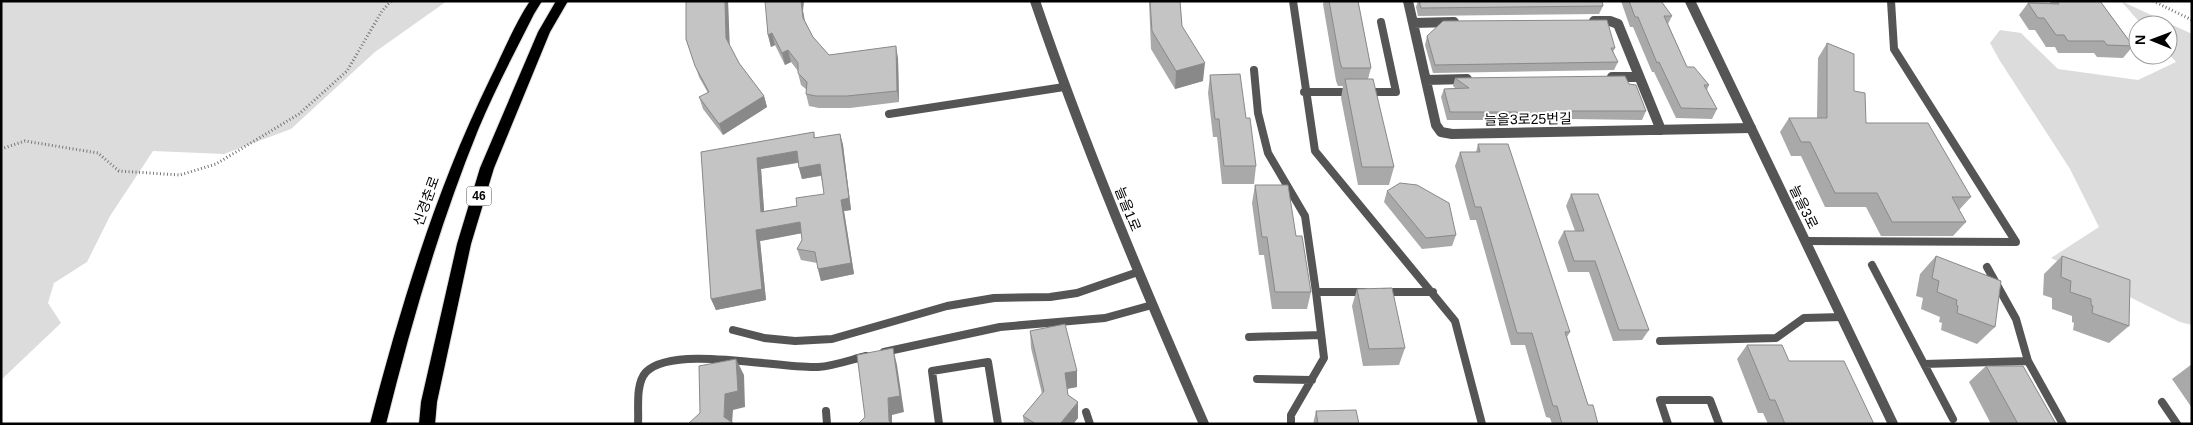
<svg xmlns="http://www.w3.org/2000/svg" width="2193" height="425" font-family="Arial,'Noto Sans KR',sans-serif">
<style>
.green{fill:#dcdcdc}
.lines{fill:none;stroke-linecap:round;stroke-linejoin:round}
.trunk-casing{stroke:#dbdbdb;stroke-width:2}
.path{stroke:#777;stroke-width:3;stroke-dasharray:1 2.5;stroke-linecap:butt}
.service{stroke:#555;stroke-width:8}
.minor{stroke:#555;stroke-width:10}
.tertiary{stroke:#555;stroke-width:10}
.trunk{fill:#000;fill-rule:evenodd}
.wall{fill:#a9a9a9;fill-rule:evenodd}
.shaded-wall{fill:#898989}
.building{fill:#c4c4c4;stroke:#898989;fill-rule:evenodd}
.labels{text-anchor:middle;stroke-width:4;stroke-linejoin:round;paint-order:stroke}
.shield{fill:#fff;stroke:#4c4c4c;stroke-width:1}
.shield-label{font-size:12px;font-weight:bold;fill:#000}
.street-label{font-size:14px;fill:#000;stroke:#fff}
</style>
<rect width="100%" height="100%" fill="#fff"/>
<path class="green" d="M1,1H447L375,52L291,129L224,154L153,151L110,216L87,262L54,283L48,303L61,323L1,380Z
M2121,1L2192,34V325L2180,322L2051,258L2099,227L2070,169L2000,61L1990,43L2000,30L2021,33L2058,69L2138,80L2176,62L2168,53V25H2142Z"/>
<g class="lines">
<defs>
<path id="trunk" d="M530,1H542L534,14C515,52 494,91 478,130C439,226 411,324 386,424H370C401,305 436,189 490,79C503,53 514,25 530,1Z
M556,1H568L550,32L494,168L471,244L437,402L435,424H419L421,402L457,244L480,168L538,32Z"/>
</defs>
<use href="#trunk" class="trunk-casing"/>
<path class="path" d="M2153,1L2192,20
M1,149L25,141L98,153L119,171L180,175L216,164L299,114L347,71L382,11L391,1"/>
<path class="service" d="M1293,1L1315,151L1455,321L1482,424
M1254,70L1258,113L1268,153L1305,216L1316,292
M1304,92H1352
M1366,92H1396L1381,22
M889,114L1064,87
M1805,241L2016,242L1894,49L1891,1
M1872,265L1924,364
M1987,267L2016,319L2028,361
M1384,292H1433
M733,330L764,338L795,341L832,339L947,306L994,298L1050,297L1077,293L1138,272
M1249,337L1321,335
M1660,341L1776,338L1804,318L1842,317
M884,352L1000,327L1105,318L1152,305
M1257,379L1312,380
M2162,402L2177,424
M826,411L827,424
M1086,412L1090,424
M1953,419L1924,364L2028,361L2063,424
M638,424C639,409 635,384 646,372C673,344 780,369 818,367C834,366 850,360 866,356
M939,424L932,371L988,362L998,424
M1291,424V415L1324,358L1316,292H1365
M1668,424L1660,400H1710L1719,424"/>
<path class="minor" d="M1408,1L1436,125L1441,132L1452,134L1751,128
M1594,21H1610L1618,24L1661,130
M1413,23L1454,22
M1612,77H1639
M1426,80L1467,79"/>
<path class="tertiary" d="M1035,1C1084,145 1143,285 1204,424
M1690,1L1893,424"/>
<use href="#trunk" class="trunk"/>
</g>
<path class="wall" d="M686,1H728L729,45L739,63L764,96L767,107L723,135L703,109L699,97L708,93L699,77L686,39Z
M1149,1H1180L1182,26L1203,81L1175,89L1151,49Z
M1324,1H1358L1371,68L1368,79L1394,167L1389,185H1358L1341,98L1343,86H1338L1336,81L1323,4Z
M1418,1H1602L1603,6L1599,14L1418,16L1416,7Z
M1621,1H1661L1672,16L1668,24L1687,67L1709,85L1707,90L1717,109L1712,119L1676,118L1654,72H1652L1633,27H1630Z
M2051,1H2100L2133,46L2123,58L2097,57L2094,53H2058L2055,47H2046L2035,30H2029L2019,15L2028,3L2049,4Z
M803,11L805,21L813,37L829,55L898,58L899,102L850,108H819L809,106L806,94L807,90L801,85L798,73V71L791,62L785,65L775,45L771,47L768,35Z
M1427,36L1615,48L1613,52L1618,62L1614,70L1433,73L1425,45Z
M1827,43L1854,91L1866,123L1971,197L1959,210L1966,222L1953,236H1881L1866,207H1825L1801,156H1791L1780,132L1789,118H1817L1818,58Z
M1210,75L1246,118L1256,166L1254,184H1222L1217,137H1213L1208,93Z
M1455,78L1629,84L1646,111L1642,120L1570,119L1547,121L1546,123H1515L1514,120H1447L1441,97L1444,89L1455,88L1453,86Z
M814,132L815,138L840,134L843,145L851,210L844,211L854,274L821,281L818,269L817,263L801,260L797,249L802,240L801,233L760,241L766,300L716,310L711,299L701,152ZM798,163L799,168L802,179L821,176L824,194L797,206L764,211L761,169Z
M1478,144L1570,332L1567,337L1588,405L1598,424H1552L1550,418L1546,417L1525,345H1511L1476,220H1470L1455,166L1460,152H1476Z
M1255,185L1296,236L1311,292L1307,309H1272L1264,255H1259L1252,203Z
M1387,191L1456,235L1452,246L1422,249L1384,202Z
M1571,194L1649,330L1642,340L1613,341L1589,272H1568L1558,242L1564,231H1575L1566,206Z
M1936,256L1995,327L1977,344L1941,330L1942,323L1939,322L1940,317L1921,309L1923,298L1916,296L1920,274Z
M2062,256L2129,326L2109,343L2073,330L2074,323L2072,322V316L2052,309V298L2043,295L2044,274Z
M1357,289L1405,348L1399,365L1363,366L1352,306Z
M1030,331L1077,371V387L1067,389L1068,395L1078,418L1073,424H1024L1023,416L1042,394L1031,348Z
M1747,345L1789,361L1874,424H1768L1763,413H1758L1737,359Z
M2192,364V408L2172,379Z
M1986,366L2056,424H1991L1969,382Z
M1316,411L1359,424H1313Z"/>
<path class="shaded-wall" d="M725,1H728L730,50L726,38Z
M801,1H804L803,11L806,30L803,18Z
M772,33L775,45L771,47L768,35Z
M896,46L898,58L899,102L897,91Z
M788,50L791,62L785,65L782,53Z
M1205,63L1203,81L1175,89L1176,71Z
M764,96L767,107L723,135L719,124Z
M840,134L843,145L851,210L844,211L854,274L821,281L818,269L841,200Z
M797,151L800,162L761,169L765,223L761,212L757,158Z
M820,164L823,175L802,179L799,168Z
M800,222L803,233L760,241L766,300L716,310L711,299L756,230Z
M893,348L897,365L904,412L892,415V424L889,421L888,398Z
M736,359L744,375L745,407L733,410L732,424L724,417L725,394Z
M1077,371V387L1065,389V373Z
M1078,402V418L1073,424H1060Z"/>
<path class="building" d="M686,1H725L726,38L739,63L764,96L719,124L699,97L709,92L695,66L686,39Z
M765,1H801L803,18L813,37L829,55L896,46L897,91L847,96H816L806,94L807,82L798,73V63L788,50L782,53L772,33L768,35Z
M1150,1H1180L1182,26L1205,63L1176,71L1152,31Z
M1329,1H1358L1371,68H1342L1340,62Z
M1419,1H1602L1603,6L1421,8Z
M1629,1H1661L1672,16H1664L1687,67H1694L1709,85H1704L1717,109L1681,108L1659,62L1657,63L1638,17H1635Z
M2057,1H2100L2133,46L2107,45L2104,41H2068L2064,35H2056L2044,18H2038L2028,3L2059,4Z
M1607,20L1615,48H1611L1618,62L1435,65L1427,36L1443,21Z
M1827,43L1854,54V91L1865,93L1866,123H1928L1971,197H1952L1966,222H1892L1877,193H1835L1810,142H1801L1789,118H1827Z
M1240,74L1246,118H1250L1256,166H1224L1219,119H1215L1210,75Z
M1625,76L1629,84L1636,85L1646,111H1574L1549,113V115H1518L1517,112H1450L1444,89L1469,88L1455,78Z
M1345,79H1373L1394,167H1362Z
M814,132V138L840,134L849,198L841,200L851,263L818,269L815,252L797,249L802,240L800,222L756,230L762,289L711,299L701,152ZM797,151L799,168L820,164L824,194L796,198L797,206L761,212L757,158Z
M1478,144H1508L1570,332H1565L1588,405H1593L1598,424H1562L1557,406H1553L1532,333H1517L1481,207H1475L1460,152H1480Z
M1400,183L1417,185L1449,203L1456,235L1426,238L1387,191Z
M1255,185H1288L1296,236H1302L1311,292H1275L1267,237H1262Z
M1571,194H1598L1649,330H1619L1595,261H1574L1564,231H1584Z
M1936,256L2001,281L1995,327L1957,313L1958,306L1956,305L1957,300L1937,292L1939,281L1932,278Z
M2062,256L2130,280L2129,326L2092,313L2093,306L2091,305V299L2070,292L2071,281L2061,277Z
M1392,288L1405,348L1369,349L1357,289Z
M1065,324L1077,371L1065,373L1068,395L1078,402L1060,424H1036L1023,416L1044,391L1030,331Z
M1747,345H1782L1789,361H1844L1874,424H1785L1775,400H1770Z
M893,348L900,396L888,398L889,421L892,424H858L865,417L857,355Z
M736,359L738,391L725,394L724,417L733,423L688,424L700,413L699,366Z
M1986,366H2023L2056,424H2018Z
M1356,410L1359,424H1318L1316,411Z"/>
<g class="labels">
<rect class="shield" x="466.5" y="186.5" width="25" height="19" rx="4"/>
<g class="shield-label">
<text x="479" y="200">46</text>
</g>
<g class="street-label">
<text transform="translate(1528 119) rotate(-1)" y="5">늘을3로25번길</text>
<text transform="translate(426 201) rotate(-70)" y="5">신경춘로</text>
<text transform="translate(1804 207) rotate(64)" y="5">늘을3로</text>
<text transform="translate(1128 209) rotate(68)" y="5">늘을1로</text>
</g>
</g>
<rect width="2193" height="425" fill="none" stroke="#000000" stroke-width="5"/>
<g transform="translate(2153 40) rotate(271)"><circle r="24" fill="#ffffff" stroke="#999999"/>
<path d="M0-4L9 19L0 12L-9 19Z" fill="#000000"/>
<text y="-8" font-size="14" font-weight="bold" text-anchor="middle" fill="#000000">N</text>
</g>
</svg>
